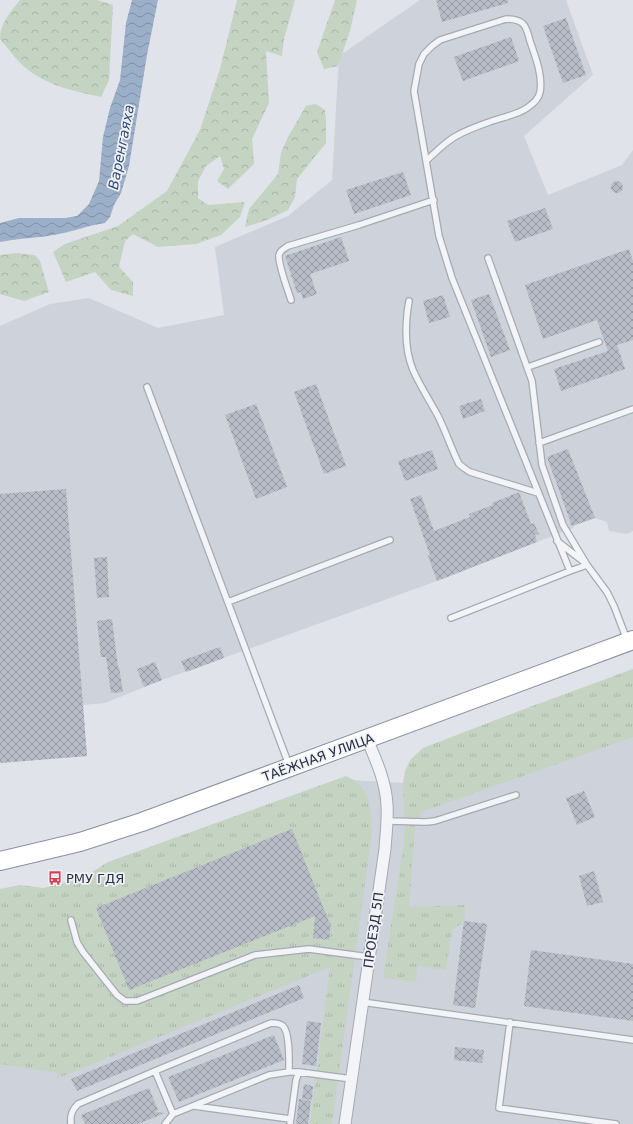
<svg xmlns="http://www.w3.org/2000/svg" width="633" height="1124" font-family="'DejaVu Sans',sans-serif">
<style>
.built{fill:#ced2db}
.grass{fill:url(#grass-tufts)}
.forest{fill:url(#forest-crowns)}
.water{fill:url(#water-waves)}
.building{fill:url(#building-cross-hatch)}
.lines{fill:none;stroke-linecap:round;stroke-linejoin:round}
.service-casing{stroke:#a5aab3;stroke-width:8}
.minor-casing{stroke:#a5aab3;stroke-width:13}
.trunk-casing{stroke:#8890a0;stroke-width:20}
.service{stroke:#f3f4f7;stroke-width:5.5}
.minor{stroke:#f3f4f7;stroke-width:11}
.trunk{stroke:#fff;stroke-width:18}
.labels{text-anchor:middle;stroke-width:3.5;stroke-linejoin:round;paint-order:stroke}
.street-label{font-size:13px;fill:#293041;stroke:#f0f2f7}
.poi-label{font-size:13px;fill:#293041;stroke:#f0f2f7;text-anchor:start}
.water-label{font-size:14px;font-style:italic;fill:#334c75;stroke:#f0f2f7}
</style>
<defs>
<pattern id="grass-tufts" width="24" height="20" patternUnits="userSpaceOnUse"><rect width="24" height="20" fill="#c5d3c2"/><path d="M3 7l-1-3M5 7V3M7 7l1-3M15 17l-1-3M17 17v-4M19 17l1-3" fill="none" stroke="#a9b5a8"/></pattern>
<pattern id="forest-crowns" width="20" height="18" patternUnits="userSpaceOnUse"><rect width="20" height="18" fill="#c5d3c2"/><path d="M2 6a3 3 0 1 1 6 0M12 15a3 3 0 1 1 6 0" fill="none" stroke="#a9b5a8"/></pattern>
<pattern id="water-waves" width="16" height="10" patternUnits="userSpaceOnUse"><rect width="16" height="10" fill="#9cafc9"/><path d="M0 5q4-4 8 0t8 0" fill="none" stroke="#7f8fa5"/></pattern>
<pattern id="building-cross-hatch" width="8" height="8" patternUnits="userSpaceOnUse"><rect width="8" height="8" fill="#b8bcc6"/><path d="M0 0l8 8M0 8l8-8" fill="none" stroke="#9699a2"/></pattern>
</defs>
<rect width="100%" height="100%" fill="#e0e3e9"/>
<path class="built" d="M420,0H566L593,75L524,136L548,195L622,165L633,150V531L627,534L609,531L607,522L595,518L573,526V528L560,533L437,581L162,680L105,703L83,705L87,756L0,763V326L50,304L89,298L158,328L224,315L215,247L288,216L332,180L339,56Z
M633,707V1124H0V909L34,895L349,780L423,784Z"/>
<path class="grass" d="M633,669V737L421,812L415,827L409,907L466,905L464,921L452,931L446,970L418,966L416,982L383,978L404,843L405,821L403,784L405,771L411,759L423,748L535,705Z
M346,776C372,787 370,809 372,833L332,1124H310L330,967L56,1079L58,1073L0,1064V889L20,885L43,888L83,878L108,862Z"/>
<path class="forest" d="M20,0H97L113,5L109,80L101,97C73,91 44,85 22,65C14,57 7,47 0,39C0,23 11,11 20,0Z
M237,0H295L284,39L282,56L266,51L269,103L252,139L254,164L228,189L217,181L224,169L220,156L206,166L198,181V198L208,205L245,202L240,217L221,235L196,244L158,247L133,234L125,241L119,267L133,282V296L111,290L95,272L66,282L53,252L65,244L118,226L167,191L200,130L220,69Z
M335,0H357L350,31L338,66L324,69L317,52Z
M316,104L325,110L326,123V143L297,179L295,197L288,210L267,220L245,227L249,209L278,174L281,153L288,137L306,106Z
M16,253L35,255L40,261L49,292L24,301L0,294V255Z"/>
<path class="water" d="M132,0H158L147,55L129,166L121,193L114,205L110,217L105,223C89,225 75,231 59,234C40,238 19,238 0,242V223L19,218H65L77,216L89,204L99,181L103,137L110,108L120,80L126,23Z"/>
<path class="building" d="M436,0H508V3L442,22Z
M566,18L586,75L563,83L543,26Z
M511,37L519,61L463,81L454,57Z
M403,172L411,195L354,214L346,190Z
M611 187a6 6 0 1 1 12 0a6 6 0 1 1-12 0Z
M545,208L553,229L515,242L507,221Z
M341,237L349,261L310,274L317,294L303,299L301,292L297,293L285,256Z
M629,249L633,261V340L617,345L625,369L561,391L554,369L608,351L597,320L543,339L525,285Z
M489,294L510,350L491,357L471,300Z
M443,295L450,317L429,323L423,301Z
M316,384L346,466L324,474L294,392Z
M481,399L485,411L463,419L459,406Z
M256,404L287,487L256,499L225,415Z
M568,449L595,518L572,526L547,457Z
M432,450L438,469L405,481L398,461Z
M66,489L87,756L0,763V494Z
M519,492L531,524L534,523L539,534L535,535L537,542L437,581L428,556L430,555L410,499L421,495L434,531L470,517L469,514L493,505L492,503Z
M107,557L109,597L97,598L94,558Z
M112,619L118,667H119L123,692L111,693L106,657H101L97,621Z
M220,647L224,658L186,672L181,661Z
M155,662L162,680L144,687L137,669Z
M584,791L595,817L577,825L566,798Z
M292,829L329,922L331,923L329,940L313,938L315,916L129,990L96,908Z
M594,871L603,902L587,906L579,876Z
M464,921L487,924L475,1008L453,1005Z
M531,950L633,964V1021L524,1006Z
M299,985L304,998L77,1091L71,1079Z
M307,1021L321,1023L316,1066L302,1064Z
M274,1035L284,1060L179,1102L168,1077Z
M455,1047L484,1050L482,1063L454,1060Z
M304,1084L313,1086L312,1100L302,1099Z
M149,1088L158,1110L155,1112L165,1113L138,1124H85L81,1115Z
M299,1099L311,1101L308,1124H296Z"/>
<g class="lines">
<defs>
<path id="service" d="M427,160C437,151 446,141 458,135C469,129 481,125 492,121C503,117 517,115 527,108C533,104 539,98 540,92C543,75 535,56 530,41C526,25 524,19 506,19L440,40L432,46L424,54L419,64L414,91L439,236L452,278L570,571L587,565L607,592L614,606L627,640
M488,258L532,381L542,465L563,525L587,565
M291,300C288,290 278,265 279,255C280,250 284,249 288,246L359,225L434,200
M409,301C405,324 404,348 413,370C420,386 430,401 438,416C446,432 451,448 459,464L464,468L470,472L538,493
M528,367L599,342
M147,387L289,765
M539,443L633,409
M557,541L584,562
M228,602L390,540
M451,618L570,571
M388,821L426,822L435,821L516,795
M71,920L77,942L83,952L117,995L125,1001H137L255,955L309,949L369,957
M362,1002L633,1040
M510,1022L499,1108L616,1124
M155,1071L271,1023C275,1023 280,1023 283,1026C290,1033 289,1061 289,1072
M194,1106L290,1119
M71,1124C70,1115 72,1110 78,1104L155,1071L173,1114
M165,1124L173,1114L269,1075L289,1072H299
M290,1124L296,1080L299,1072L352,1079"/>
<path id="minor" d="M345,1124L385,849C386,834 388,819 387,805C386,782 376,760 367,739"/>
<path id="trunk" d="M0,861L80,842L142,822L633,640"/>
</defs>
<use href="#service" class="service-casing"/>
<use href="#minor" class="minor-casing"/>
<use href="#trunk" class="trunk-casing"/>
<use href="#service" class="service"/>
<use href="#minor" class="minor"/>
<use href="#trunk" class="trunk"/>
</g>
<defs>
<symbol id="bus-bare" viewBox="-9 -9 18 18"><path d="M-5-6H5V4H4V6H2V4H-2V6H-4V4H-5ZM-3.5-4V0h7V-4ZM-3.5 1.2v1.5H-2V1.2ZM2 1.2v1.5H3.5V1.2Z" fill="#ce4652" stroke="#f0f2f7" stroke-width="2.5" paint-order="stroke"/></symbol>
</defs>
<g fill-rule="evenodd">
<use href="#bus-bare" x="45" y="868" width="20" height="20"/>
</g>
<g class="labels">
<g class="street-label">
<text transform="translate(318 757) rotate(-20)" y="5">ТАЁЖНАЯ УЛИЦА</text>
<text transform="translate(373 930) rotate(-82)" y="5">ПРОЕЗД 5П</text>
</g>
<g class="poi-label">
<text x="66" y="883">РМУ ГДЯ</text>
</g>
<g class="water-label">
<text transform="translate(121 147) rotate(-79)" y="5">Варенгаяха</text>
</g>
</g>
</svg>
